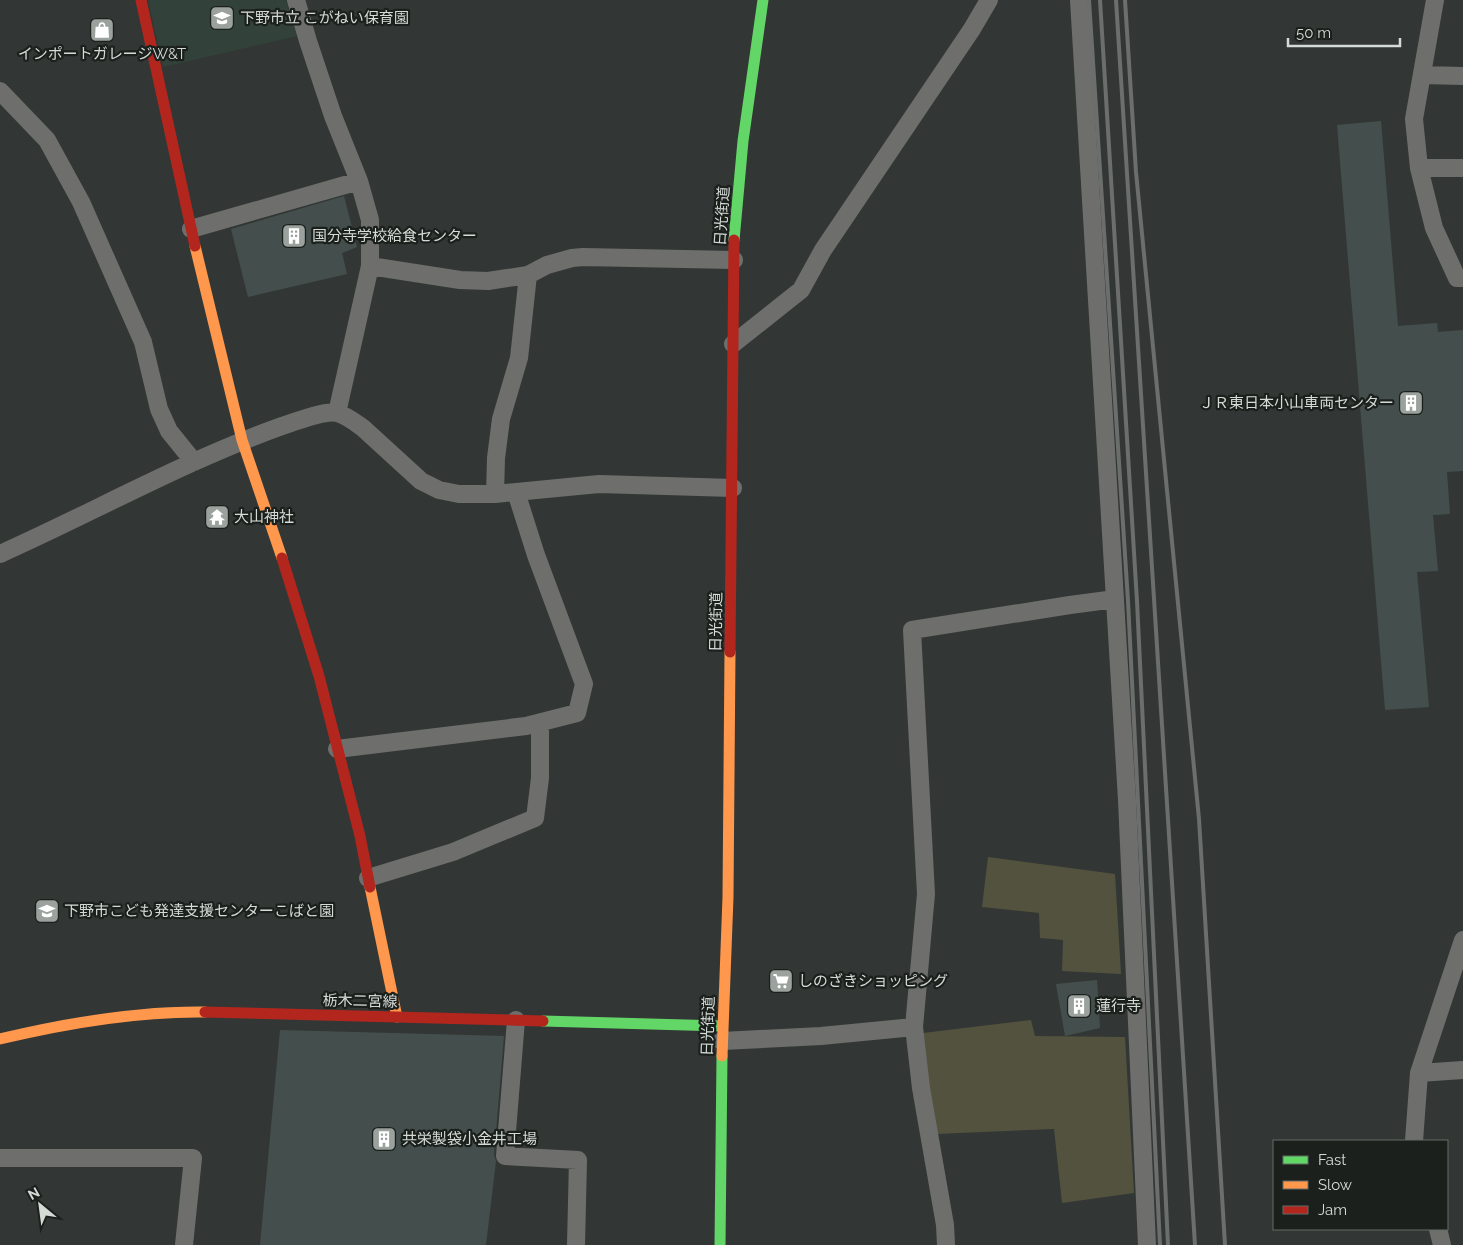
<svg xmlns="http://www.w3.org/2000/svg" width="1463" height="1245" font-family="Raleway,'Noto Sans JP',sans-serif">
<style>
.built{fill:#32413a}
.green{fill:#53523f}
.building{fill:#444f4d}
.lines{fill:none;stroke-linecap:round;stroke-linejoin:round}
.street{stroke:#6e6f6d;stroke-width:18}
.fast{stroke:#63d668;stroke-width:11}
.slow{stroke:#ff974d;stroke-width:11}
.jam{stroke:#b3261e;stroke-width:11}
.rail{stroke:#6b6e6c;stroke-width:4}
.labels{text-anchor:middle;stroke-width:4.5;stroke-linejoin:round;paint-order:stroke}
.poi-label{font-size:15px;fill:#d4dbd7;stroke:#1b201d;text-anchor:start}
.street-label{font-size:15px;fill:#d4dbd7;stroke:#1b201d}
</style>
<rect width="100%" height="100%" fill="#323735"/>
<path class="built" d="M148,0H286L297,36L163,67Z"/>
<path class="green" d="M988,857L1115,874L1121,974L1062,971L1063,940L1040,938L1039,913L982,907Z
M1031,1020L1035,1036L1125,1037L1134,1193L1062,1203L1054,1129L936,1134L928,1087L923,1033Z"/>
<path class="building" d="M1381,121L1398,326L1437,323L1438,332L1463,330V471L1447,472L1450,514L1433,515L1438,571L1417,572L1429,707L1385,710L1337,125Z
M344,196L357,247L342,253L347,274L248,297L231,229Z
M1097,980L1100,1028L1065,1036L1056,984Z
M280,1030L504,1036L494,1155L496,1161L486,1245H260Z"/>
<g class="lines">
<path class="street" d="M296,0L308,41L333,116L359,181L370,220V266
M1079,0L1127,800L1147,1245
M1435,0L1414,119L1419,168L1434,228L1457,278H1463
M1422,75L1463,76
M0,91L47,140L81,202L143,342L159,409L169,431L194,462
M1419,168H1463
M191,229L359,181
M733,344L801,290L823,250L972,29L989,0
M337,413L370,266L460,280L488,281L528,275L547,265L572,258L583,257L734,260
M495,494L496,458L501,419L519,358L528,275
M0,554C94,512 184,461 282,426C294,422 325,410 337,413C346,415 356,423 363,428L421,481L439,490L459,494H495L599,484L733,488
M337,749L526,726L577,713L584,684L536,555L516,492
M368,878L453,852L535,818L540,778V723
M516,1020L505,1156L578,1160L576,1245
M722,1041L821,1036L914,1027
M1419,1073L1463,1070
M1414,1141L1419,1073L1463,940
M0,1158H193L184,1245
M1438,1229L1442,1245
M946,1245L945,1225L921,1088L914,1027L926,894L912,630L1070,605L1115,599"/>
<path class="fast" d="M734,240L743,141L763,0
M543,1021L722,1026
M720,1245L722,1056"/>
<path class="slow" d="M195,246L242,440L282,558
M370,887L397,1017
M0,1039C67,1023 136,1011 205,1012
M722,1056L728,897L730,652"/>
<path class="jam" d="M141,0L195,246
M282,558L319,676L360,836L370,887
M730,652L734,240
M205,1012L543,1021"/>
<path class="rail" d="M1089,0L1128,601L1160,1245
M1100,0L1137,601L1168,1245
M1116,0L1195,1245
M1125,0L1136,172L1199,819L1225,1245"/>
</g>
<defs>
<symbol id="school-square" viewBox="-11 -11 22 22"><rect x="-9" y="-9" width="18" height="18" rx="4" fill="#9ba29e" stroke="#1b201d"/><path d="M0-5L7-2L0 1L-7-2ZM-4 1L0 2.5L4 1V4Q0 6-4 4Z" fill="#fff"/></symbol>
<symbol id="shop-square" viewBox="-11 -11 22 22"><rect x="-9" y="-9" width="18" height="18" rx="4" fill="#9ba29e" stroke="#1b201d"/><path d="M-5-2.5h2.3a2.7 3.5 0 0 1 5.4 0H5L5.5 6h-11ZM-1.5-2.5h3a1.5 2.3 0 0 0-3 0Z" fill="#fff"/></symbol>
<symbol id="building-square" viewBox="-11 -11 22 22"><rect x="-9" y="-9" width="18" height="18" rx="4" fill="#9ba29e" stroke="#1b201d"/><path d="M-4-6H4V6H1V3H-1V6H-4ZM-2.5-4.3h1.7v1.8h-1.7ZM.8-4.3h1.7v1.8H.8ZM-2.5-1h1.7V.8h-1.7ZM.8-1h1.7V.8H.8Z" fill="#fff"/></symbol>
<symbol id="temple-square" viewBox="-11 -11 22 22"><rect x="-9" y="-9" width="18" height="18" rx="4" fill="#9ba29e" stroke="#1b201d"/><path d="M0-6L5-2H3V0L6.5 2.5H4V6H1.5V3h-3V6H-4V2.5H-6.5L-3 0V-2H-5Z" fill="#fff"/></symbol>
<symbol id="supermarket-square" viewBox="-11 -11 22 22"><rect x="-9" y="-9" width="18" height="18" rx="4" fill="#9ba29e" stroke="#1b201d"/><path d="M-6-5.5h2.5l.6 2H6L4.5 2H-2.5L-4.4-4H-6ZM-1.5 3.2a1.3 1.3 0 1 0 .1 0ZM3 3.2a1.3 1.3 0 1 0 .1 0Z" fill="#fff"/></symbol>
</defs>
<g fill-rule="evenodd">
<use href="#school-square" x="208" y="4" width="28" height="28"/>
<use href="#shop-square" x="88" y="16" width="28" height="28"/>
<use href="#building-square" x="280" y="222" width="28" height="28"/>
<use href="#building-square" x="1397" y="389" width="28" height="28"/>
<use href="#temple-square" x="203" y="503" width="28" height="28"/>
<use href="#school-square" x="33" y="897" width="28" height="28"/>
<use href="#supermarket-square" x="767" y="967" width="28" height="28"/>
<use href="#building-square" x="1065" y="992" width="28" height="28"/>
<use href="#building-square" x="370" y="1125" width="28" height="28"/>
</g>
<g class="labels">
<g class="poi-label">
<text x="240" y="23">下野市立 こがねい保育園</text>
<text x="102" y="59" text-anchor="middle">インポートガレージW&amp;T</text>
<text x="312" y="241">国分寺学校給食センター</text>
<text x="1394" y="408" text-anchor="end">ＪＲ東日本小山車両センター</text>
<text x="234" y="522">大山神社</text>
<text x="64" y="916">下野市こども発達支援センターこばと園</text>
<text x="798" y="986">しのざきショッピング</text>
<text x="1096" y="1011">蓮行寺</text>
<text x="402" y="1144">共栄製袋小金井工場</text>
</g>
<g class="street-label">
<text transform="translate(722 216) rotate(-86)" y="5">日光街道</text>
<text transform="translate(716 622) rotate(-89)" y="5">日光街道</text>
<text transform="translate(360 1001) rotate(1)" y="5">栃木二宮線</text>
<text transform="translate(708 1026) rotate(-88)" y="5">日光街道</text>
</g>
</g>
<rect x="1273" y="1140" width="175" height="90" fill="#1b201d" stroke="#656b67"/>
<rect x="1283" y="1156" width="25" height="8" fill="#63d668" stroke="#656b67"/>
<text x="1318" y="1165" font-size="15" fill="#d4dbd7">Fast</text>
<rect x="1283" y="1181" width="25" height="8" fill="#ff974d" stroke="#656b67"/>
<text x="1318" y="1190" font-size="15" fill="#d4dbd7">Slow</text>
<rect x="1283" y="1206" width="25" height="8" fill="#b3261e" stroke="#656b67"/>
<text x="1318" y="1215" font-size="15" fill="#d4dbd7">Jam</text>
<g transform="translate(40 1205) rotate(331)" stroke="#1b201d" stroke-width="4" paint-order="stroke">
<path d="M0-4L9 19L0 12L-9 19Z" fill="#d4dbd7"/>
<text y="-8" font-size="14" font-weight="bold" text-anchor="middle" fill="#d4dbd7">N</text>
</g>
<path d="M1288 38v8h112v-8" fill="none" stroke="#d4dbd7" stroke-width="2.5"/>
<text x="1296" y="38" font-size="15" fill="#d4dbd7" stroke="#1b201d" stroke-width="4" paint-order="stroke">50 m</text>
</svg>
